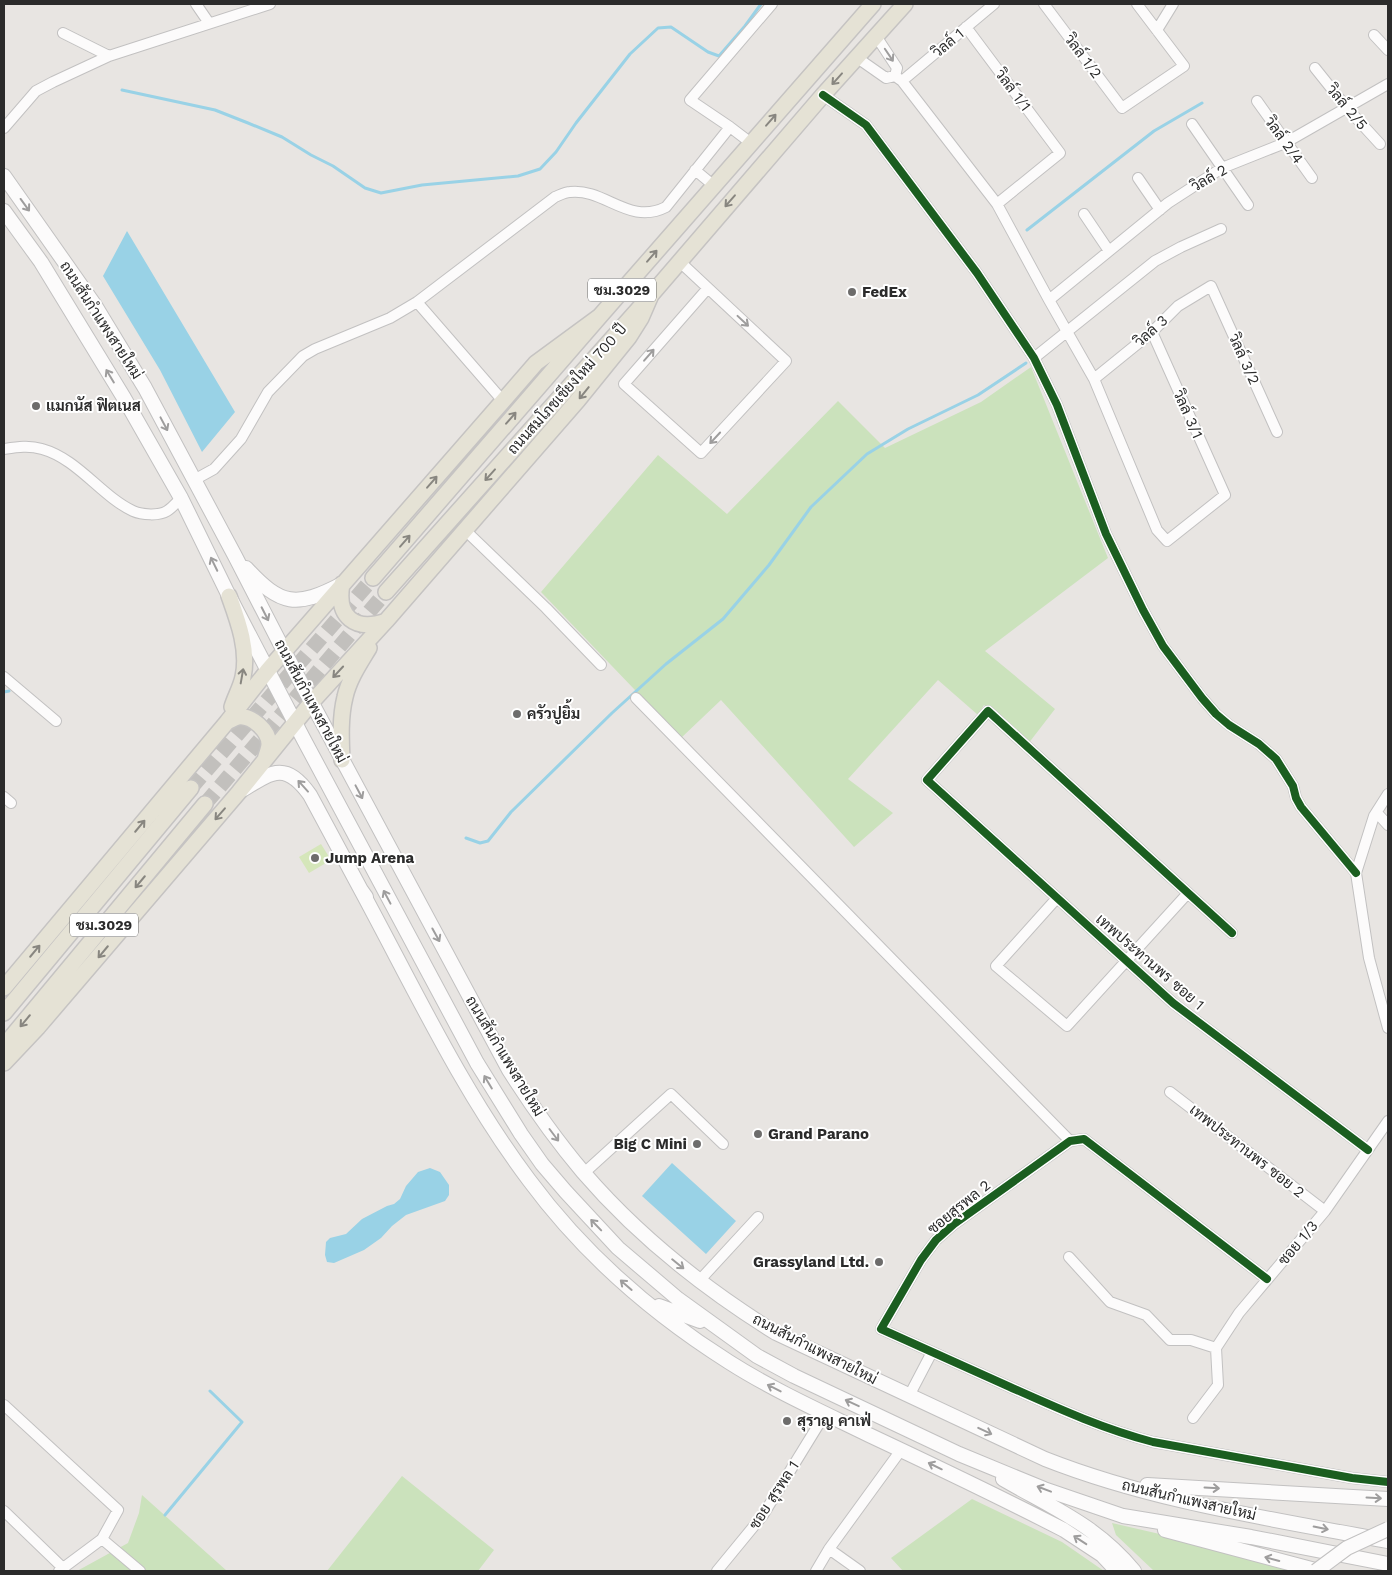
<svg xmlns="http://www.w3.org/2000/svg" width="1392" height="1575" font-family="'Work Sans',Sarabun,sans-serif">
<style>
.green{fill:#cbe2bc}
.pitch{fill:#d5e6ba}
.water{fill:#99d2e6}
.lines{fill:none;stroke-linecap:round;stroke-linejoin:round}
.stream{stroke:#99d2e6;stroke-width:3}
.primary-tunnel{stroke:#c2c0bd;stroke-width:15;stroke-dasharray:15 8;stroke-linecap:butt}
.street-casing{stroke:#c2c1c1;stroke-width:12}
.secondary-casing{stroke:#c2c1c1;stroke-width:16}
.primary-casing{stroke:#c5c3c2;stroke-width:18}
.street{stroke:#fcfbfb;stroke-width:10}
.secondary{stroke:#fcfbfb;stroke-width:14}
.primary{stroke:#e5e2d5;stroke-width:15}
.secondary-bridge-casing{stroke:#c2c1c1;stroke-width:16;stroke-linecap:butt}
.secondary-bridge{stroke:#fcfbfb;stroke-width:14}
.cycleway-casing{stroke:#fff;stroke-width:11}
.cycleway{stroke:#1b5e20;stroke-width:8}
.oneway{stroke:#9e9d9d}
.oneway2{stroke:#888680}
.poi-dot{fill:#6d6c6b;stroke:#fff;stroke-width:2}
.labels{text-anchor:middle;stroke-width:4;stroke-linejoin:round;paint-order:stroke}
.shield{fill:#fff;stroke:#6b6b6b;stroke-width:1}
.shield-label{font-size:14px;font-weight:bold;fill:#2b2b2b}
.street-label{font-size:15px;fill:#2b2b2b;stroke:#fff}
.poi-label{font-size:15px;font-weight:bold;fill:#2b2b2b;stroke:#fff;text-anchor:start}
</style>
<rect width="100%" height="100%" fill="#e8e5e2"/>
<path class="green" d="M1031,367L1108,558L985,651L1055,709L1028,744L984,705L978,715L938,680L848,779L893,813L854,847L721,700L681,738L541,592L658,455L727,514L838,401L885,448L981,402Z
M402,1476L494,1550L478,1571H327Z
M142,1495L227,1571H77L128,1543L139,1513Z
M972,1499L1062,1542L1104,1571H903L891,1558Z
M1112,1523L1216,1547L1295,1571H1154L1116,1535Z"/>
<path class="pitch" d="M321,844L331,860L309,873L299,857Z"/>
<path class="water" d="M127,231L235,412L202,452L160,370L103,276Z
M672,1163L736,1221L706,1254L642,1196Z
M430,1168L440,1172L449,1185V1195L445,1201L406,1215L392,1226L381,1238L364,1250L334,1263L327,1262L325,1255L326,1242L330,1238L346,1234L362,1219L387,1206L394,1204L400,1199L406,1186L418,1172Z"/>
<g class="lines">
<path class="stream" d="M122,90L215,110L248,123L282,137L311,155L333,166L365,188L381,193L422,185L518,176L540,169L556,152L576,123L630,54L658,28L671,27L708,52L719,56L745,26L761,4
M1027,230L1154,131L1202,103
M4,692L9,691
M466,838L480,843L488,841L511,812L612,713L666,664L723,619L769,565L811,507L867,454L908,429L978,395L1026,363
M165,1515L242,1422L210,1391"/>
<path class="primary-tunnel" d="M191,788L373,578
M205,804L386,592"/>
<defs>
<path id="street" d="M196,4L209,23
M1044,4L1122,108L1184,66L1137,4
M966,27L1060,153L997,204
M1157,30L1173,4
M63,33L109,56
M1374,35L1388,50
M876,36L897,68L895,76
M856,57L886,78L895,76L902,81L997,204L1049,300L1094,379L1157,530L1167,541L1225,495L1152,332
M1315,68L1347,108L1380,144
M902,81L994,4
M823,95L866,125L977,273L1034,358L1057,405L1106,534L1143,610L1163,646L1202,698L1216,714L1229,725L1259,744L1276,759L1293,786L1296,798L1301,807L1356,873
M1257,101L1312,178
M1192,124L1248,205
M730,127L751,143
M4,128L36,91L53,82L109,56L270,4
M695,170L713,185
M1138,178L1160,210
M1084,214L1109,251
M679,261L786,361L701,453L624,384L708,288
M1049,300L1168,203L1222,168L1285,143L1388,84
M417,302L503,401
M1034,358L1155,261L1181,247L1221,229
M1094,379L1152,332L1178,306L1211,286L1277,432
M4,449C17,447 29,445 42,449C78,459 101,496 133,511C142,515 159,516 167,511C172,508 177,502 181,498
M194,480L214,469L241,439L268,392L303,356L315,349L390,318L417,302L555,197C560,195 565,192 570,192C605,188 629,226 666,207L730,127L690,100L772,4
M465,530L546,608L601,665
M4,677L56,721
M636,698L1070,1141
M1388,794L1374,816L1356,873L1369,958L1388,1028
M4,797L11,803
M1377,813L1388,825
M1057,898L996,966L1067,1026L1188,893
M1232,933L988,711L927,780L1173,1003L1368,1150
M1170,1092L1325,1211
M584,1173L671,1094L723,1144
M1069,1257L1110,1302L1146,1315L1170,1340H1191L1216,1348
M1267,1279L1084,1139L1070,1141L954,1224L936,1240L921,1260L881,1329C924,1348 967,1368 1010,1387C1057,1408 1103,1429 1153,1442L1352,1478L1388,1482
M699,1281L758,1217
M909,1396L932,1352
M4,1405L118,1510L102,1539L59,1571
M1193,1418L1218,1385L1216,1348L1239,1313L1325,1211L1388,1121
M4,1511L63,1568
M102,1539L140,1571
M829,1549L860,1571
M717,1571L763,1515L825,1414
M816,1571L829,1549L901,1450"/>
<path id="secondary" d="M4,176L94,304L145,388L235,556L284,651L509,1070C532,1106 556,1140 583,1172C638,1236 705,1289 776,1333L1045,1459C1154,1502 1273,1519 1388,1541
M4,211L41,262L124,398L181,498L229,596L304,740L477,1063L521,1134L542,1164L566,1192L618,1248L678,1299L757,1356L794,1376L959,1454L1044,1489L1123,1516L1251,1537L1388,1564
M246,568C281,606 296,608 342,584
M244,789C273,771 286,762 310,795L361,890L366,897
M361,890C414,988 462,1091 529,1180C583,1253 653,1314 729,1362C773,1390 822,1412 869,1435C935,1466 1000,1497 1064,1530L1102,1555L1117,1571
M659,1306L700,1321
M1003,1479C1053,1508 1096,1525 1134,1571
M1147,1485L1388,1499
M1165,1530L1319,1571"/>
<path id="primary" d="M373,578L600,316L873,4
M342,584C336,617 355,632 386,621
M386,592L651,295L823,95L905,4
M229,596C238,621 249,650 243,677C241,687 235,697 232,707
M227,722C230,721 234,718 238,717C252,715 269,731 269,744C269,749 266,755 265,760
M342,760C341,739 340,717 345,697C349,679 360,663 369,648
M4,988L227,722L268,670L503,401L536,363L600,316
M4,1013L191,788
M4,1046L205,804
M4,1063L38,1027L239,792L311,703L386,621L578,400L629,337L641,318L651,295"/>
</defs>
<use href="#street" class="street-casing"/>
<use href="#secondary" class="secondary-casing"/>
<use href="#primary" class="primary-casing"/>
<use href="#street" class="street"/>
<use href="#secondary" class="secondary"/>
<use href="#primary" class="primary"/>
<defs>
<path id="secondary-bridge" d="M1316,1571L1347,1548L1388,1529"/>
</defs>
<use href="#secondary-bridge" class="secondary-bridge-casing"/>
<use href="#secondary-bridge" class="secondary-bridge"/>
<defs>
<path id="cycleway" d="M823,95L866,125L977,273L1034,358L1057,405L1106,534L1143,610L1163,646L1202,698L1216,714L1229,725L1259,744L1276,759L1293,786L1296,798L1301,807L1356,873
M1232,933L988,711L927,780L1173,1003L1368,1150
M1267,1279L1084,1139L1070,1141L954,1224L936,1240L921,1260L881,1329C924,1348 967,1368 1010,1387C1057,1408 1103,1429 1153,1442L1352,1478L1388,1482"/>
</defs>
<use href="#cycleway" class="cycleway-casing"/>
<use href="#cycleway" class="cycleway"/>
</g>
<defs><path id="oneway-shaft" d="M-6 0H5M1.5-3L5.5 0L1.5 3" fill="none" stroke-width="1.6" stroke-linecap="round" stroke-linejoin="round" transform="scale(1.25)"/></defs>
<g class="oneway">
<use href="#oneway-shaft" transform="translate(889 55) rotate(56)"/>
<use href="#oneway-shaft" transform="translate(25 205) rotate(54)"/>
<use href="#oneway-shaft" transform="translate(743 321) rotate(43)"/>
<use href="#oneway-shaft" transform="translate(649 355) rotate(-49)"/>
<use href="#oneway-shaft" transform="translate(110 376) rotate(-121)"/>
<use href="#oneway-shaft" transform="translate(164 424) rotate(62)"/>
<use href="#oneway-shaft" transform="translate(715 438) rotate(133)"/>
<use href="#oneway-shaft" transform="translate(214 564) rotate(-116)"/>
<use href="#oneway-shaft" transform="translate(265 614) rotate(63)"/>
<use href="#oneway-shaft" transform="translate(303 786) rotate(-132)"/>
<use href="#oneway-shaft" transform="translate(359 792) rotate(62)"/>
<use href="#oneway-shaft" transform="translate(387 897) rotate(-118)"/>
<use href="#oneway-shaft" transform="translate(436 935) rotate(61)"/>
<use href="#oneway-shaft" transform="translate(488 1082) rotate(-121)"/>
<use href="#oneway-shaft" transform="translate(554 1135) rotate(53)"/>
<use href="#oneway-shaft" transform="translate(596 1225) rotate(-134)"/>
<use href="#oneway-shaft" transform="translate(678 1264) rotate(39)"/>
<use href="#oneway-shaft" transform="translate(626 1285) rotate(-139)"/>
<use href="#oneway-shaft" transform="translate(774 1388) rotate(-153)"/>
<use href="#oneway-shaft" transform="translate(852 1403) rotate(-155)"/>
<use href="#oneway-shaft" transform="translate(985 1431) rotate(25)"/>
<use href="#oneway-shaft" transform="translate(935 1466) rotate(-154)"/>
<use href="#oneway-shaft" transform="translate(1212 1488) rotate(3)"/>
<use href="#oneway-shaft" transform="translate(1044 1489) rotate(-159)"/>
<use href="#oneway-shaft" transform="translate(1374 1498) rotate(3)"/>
<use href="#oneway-shaft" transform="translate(1321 1528) rotate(11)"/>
<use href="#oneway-shaft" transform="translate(1080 1540) rotate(-147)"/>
<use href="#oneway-shaft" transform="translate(1272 1559) rotate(-165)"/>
</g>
<g class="oneway2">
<use href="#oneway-shaft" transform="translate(837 79) rotate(132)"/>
<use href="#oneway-shaft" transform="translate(771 120) rotate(-49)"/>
<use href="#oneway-shaft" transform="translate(730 201) rotate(131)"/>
<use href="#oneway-shaft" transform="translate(652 256) rotate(-49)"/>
<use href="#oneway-shaft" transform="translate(584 393) rotate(129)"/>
<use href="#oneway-shaft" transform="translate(511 418) rotate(-49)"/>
<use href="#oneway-shaft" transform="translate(490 475) rotate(132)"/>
<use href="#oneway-shaft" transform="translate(432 482) rotate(-49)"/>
<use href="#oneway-shaft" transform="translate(405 541) rotate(-49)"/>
<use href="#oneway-shaft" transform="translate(338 672) rotate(133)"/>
<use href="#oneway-shaft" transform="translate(242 676) rotate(-80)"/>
<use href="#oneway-shaft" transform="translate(220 814) rotate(131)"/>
<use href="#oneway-shaft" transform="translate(140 826) rotate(-50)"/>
<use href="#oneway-shaft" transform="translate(140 882) rotate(130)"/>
<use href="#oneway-shaft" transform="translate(35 951) rotate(-50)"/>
<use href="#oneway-shaft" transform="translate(103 952) rotate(130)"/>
<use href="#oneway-shaft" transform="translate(25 1021) rotate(130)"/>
</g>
<g class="poi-dot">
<circle cx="852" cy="292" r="5"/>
<circle cx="36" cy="406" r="5"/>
<circle cx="517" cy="714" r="5"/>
<circle cx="315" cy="858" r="5"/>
<circle cx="758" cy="1134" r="5"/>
<circle cx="697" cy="1144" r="5"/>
<circle cx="879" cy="1262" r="5"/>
<circle cx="787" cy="1421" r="5"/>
</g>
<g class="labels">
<g class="shield">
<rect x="588" y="278.5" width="68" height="23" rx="4"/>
<rect x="70" y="913.5" width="68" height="23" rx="4"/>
</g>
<g class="shield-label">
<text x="622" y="295">ชม.3029</text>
<text x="104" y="930">ชม.3029</text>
</g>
<g class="street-label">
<text transform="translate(948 43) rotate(-40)" y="5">วิลล์ 1</text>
<text transform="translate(1083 56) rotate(53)" y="5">วิลล์ 1/2</text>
<text transform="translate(1013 90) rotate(53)" y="5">วิลล์ 1/1</text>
<text transform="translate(1347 107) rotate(50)" y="5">วิลล์ 2/5</text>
<text transform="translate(1284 140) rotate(54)" y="5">วิลล์ 2/4</text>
<text transform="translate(1209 178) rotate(-30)" y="5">วิลล์ 2</text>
<text transform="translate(101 320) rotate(57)" y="5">ถนนสันกำแพงสายใหม่</text>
<text transform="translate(1151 331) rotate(-42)" y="5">วิลล์ 3</text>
<text transform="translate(1244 359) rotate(66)" y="5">วิลล์ 3/2</text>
<text transform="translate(567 389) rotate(-48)" y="5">ถนนสมโภชเชียงใหม่ 700 ปี</text>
<text transform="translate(1188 414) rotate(66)" y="5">วิลล์ 3/1</text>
<text transform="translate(311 701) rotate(62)" y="5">ถนนสันกำแพงสายใหม่</text>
<text transform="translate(1150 962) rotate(41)" y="5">เทพประทานพร ซอย 1</text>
<text transform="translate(505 1056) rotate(59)" y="5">ถนนสันกำแพงสายใหม่</text>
<text transform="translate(1247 1151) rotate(38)" y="5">เทพประทานพร ซอย 2</text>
<text transform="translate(959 1207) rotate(-39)" y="5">ซอยสุรพล 2</text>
<text transform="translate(1298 1243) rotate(-50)" y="5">ซอย 1/3</text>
<text transform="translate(815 1349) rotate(27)" y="5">ถนนสันกำแพงสายใหม่</text>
<text transform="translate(774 1495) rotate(-57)" y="5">ซอย สุรพล 1</text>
<text transform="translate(1189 1500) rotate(13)" y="5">ถนนสันกำแพงสายใหม่</text>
</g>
<g class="poi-label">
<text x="862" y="297">FedEx</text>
<text x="46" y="411">แมกนัส ฟิตเนส</text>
<text x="527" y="719">ครัวปูยิ้ม</text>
<text x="325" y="863">Jump Arena</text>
<text x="768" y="1139">Grand Parano</text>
<text x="687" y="1149" text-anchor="end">Big C Mini</text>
<text x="869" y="1267" text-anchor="end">Grassyland Ltd.</text>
<text x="797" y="1426">สุราญ คาเฟ่</text>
</g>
</g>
<rect width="1392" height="1575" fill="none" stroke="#2b2b2b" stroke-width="10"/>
</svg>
